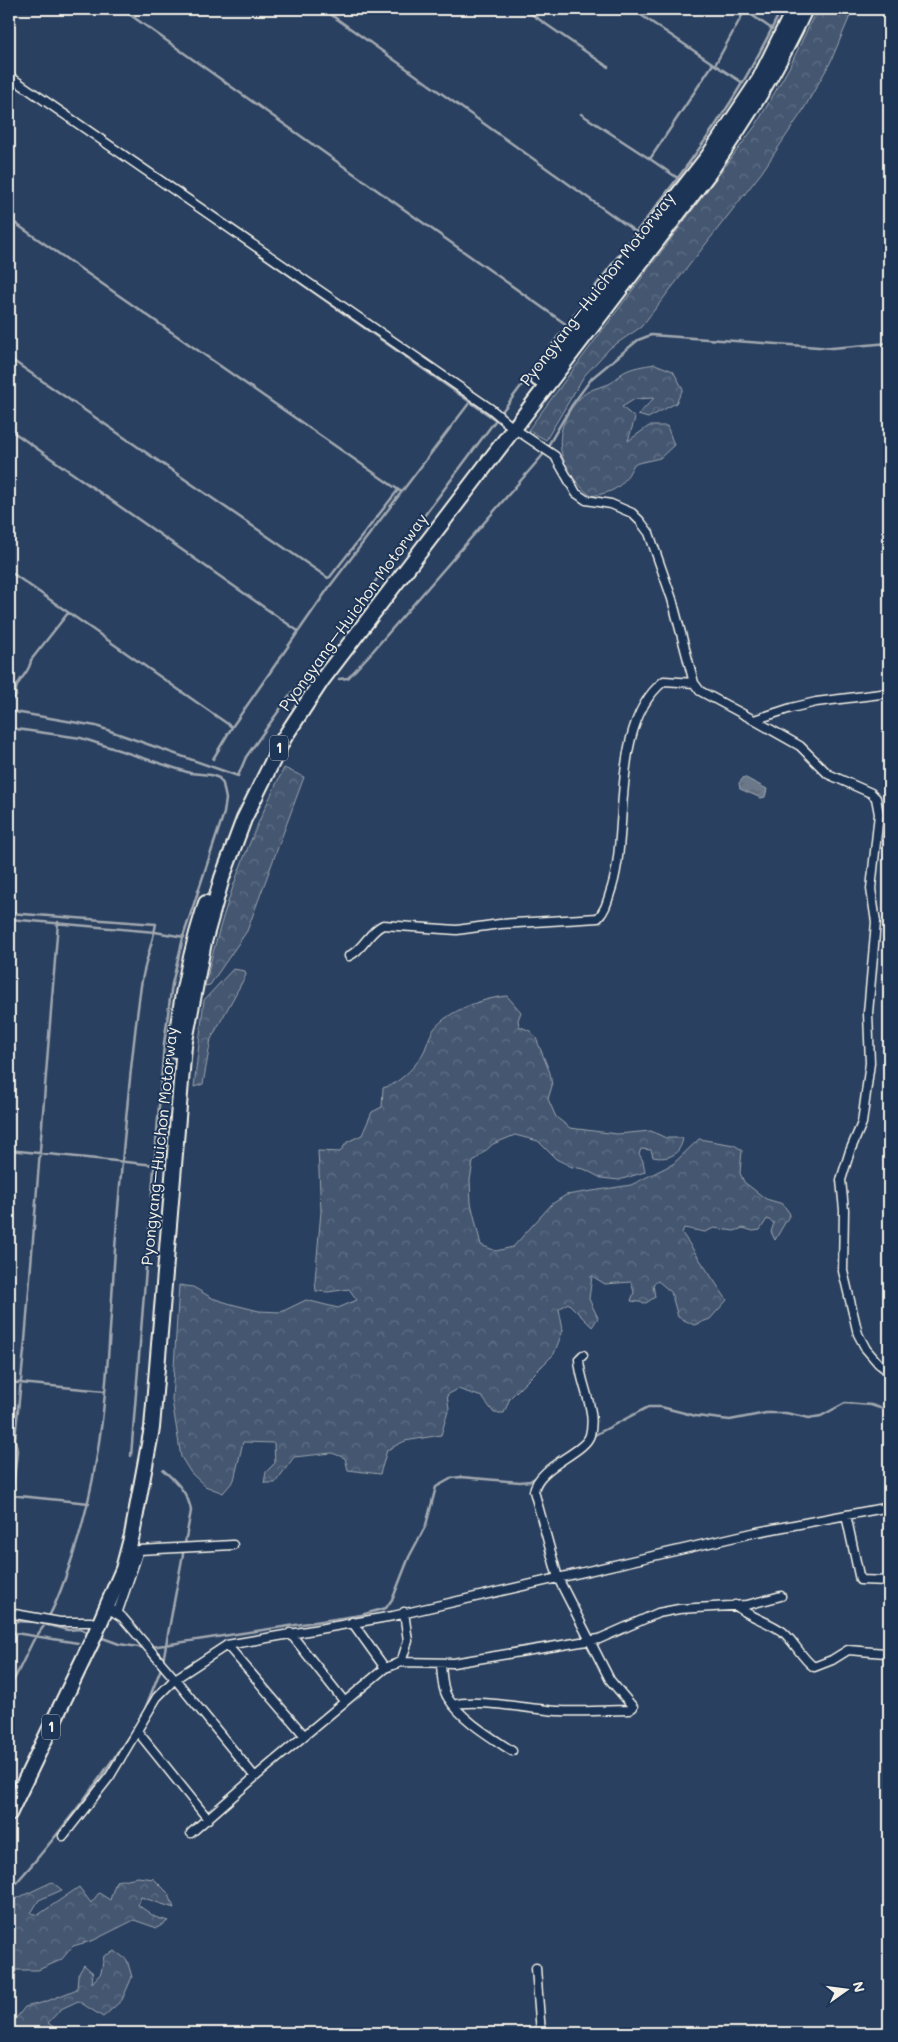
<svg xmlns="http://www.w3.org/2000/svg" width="898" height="2042" font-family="Mali,sans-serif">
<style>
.forest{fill:url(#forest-crowns);stroke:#9ca4ac}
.water{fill:url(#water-ripples);stroke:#a1a8b0}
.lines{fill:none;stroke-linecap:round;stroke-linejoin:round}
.stream{stroke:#a1a8b0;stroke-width:2.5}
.street-casing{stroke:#f4f1e8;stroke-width:11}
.highway-casing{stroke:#f4f1e8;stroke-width:18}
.street{stroke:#1d3557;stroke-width:8}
.highway{stroke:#1d3557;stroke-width:14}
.labels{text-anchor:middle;stroke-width:4;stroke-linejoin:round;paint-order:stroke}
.shield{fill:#1d3557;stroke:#b4b9bc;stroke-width:1}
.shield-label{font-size:15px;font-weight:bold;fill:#f4f1e8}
.street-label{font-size:16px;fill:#f4f1e8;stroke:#1d3557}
</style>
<defs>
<pattern id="forest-crowns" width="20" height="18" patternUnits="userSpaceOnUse" patternTransform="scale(1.25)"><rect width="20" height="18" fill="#445771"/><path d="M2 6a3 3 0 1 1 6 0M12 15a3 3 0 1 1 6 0" fill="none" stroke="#607085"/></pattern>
<pattern id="water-ripples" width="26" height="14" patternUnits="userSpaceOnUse" patternTransform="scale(1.25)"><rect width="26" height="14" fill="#6a788a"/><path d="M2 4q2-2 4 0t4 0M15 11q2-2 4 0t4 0" fill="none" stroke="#5b626b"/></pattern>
</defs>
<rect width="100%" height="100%" fill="#2a4060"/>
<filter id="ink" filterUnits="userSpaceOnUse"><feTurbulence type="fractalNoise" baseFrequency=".02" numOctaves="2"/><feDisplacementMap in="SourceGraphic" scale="10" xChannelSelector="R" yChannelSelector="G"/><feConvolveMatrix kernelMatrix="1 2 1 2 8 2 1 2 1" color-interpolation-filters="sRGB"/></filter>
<g filter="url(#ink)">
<path class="forest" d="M817,9H853L830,63L802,112L762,172L641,327L610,348L584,376L546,440L528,430L756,125L790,66Z
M655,364L673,371L683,389L676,403L648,418L638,415L654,398L635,399L622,407L635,418L628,441L649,426H667L674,445L660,458L634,464C623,486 617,492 591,496C558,469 548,433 579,399C588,389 598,388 609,384C614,382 617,377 621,374C631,367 644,366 655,364Z
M284,768L304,777L247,931L214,979L210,985L205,986C223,905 247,843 284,768Z
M233,969L245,971L246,975L211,1039L203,1084L194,1087L204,1000Z
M507,996L521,1012L518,1020L519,1026L530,1031L536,1038L550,1073L552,1086L548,1099L556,1117L570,1128L617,1134L651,1131L666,1138H683C680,1155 669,1160 653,1157L651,1150L641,1149L639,1154L643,1161L645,1172L619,1180L601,1178L584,1169L572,1167L556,1159L538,1141L515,1135L493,1144L473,1162L470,1180L471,1203L481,1245L496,1251L513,1247L552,1204L566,1195L631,1185L673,1164L699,1139L734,1145L742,1150L740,1173L744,1182L766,1199L783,1204L790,1214L775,1240L771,1232L774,1223L767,1219L760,1230L753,1231L743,1228L734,1231L714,1228L705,1232L684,1228L682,1233L727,1300L710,1319L694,1325L678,1317L671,1292L658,1281L653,1284L655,1297L646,1303L631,1301L634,1292L631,1282L605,1284L592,1276L589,1299L598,1318L592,1327L568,1303L559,1309L563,1330L554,1354L510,1398L504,1413H494L482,1397L458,1389L447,1395L449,1408L441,1435L405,1441L387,1450L380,1474L348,1470L345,1458L332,1453L294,1457L275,1483H264L266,1472L275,1463L274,1443L243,1442L234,1480L223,1493L205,1486L191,1473L181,1457L172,1400L179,1285L193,1287L212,1298L231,1304L259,1311L281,1312L306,1300L338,1308L357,1300L349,1289L328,1292L316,1291L315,1280L321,1211L318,1151L340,1152L347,1142L362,1135L372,1112L382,1107L383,1088C398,1084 412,1070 421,1057C427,1048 428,1037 434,1029C449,1010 484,998 507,996Z
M138,1877L154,1879L169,1894L174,1908L141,1897L138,1905L155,1917L168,1921L157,1928L134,1920L94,1940L73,1946L61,1960L38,1970H9V1902L52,1882L62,1890L39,1900L31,1913L38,1915L79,1887L91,1903L99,1893L110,1900L116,1881Z
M115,1951L127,1960L132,1977L122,2000L103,2017L78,2001L61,2009L48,2023L58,2030V2033H25V2031L9,2033V2021L17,2017L25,2007L45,2002L77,1989L78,1975L84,1965L93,1973L92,1983L101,1973L104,1956Z"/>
<path class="water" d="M744,777L767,789L765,797L761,798L740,789L739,783Z"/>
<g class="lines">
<path class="stream" d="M122,9L567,325
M323,9L636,232
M524,9L608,67
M632,9L715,65
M743,9L772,29
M743,83L715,65L745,10
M581,114L650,159
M679,179L650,159L713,64
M180,199L496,420
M9,219L400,491
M9,358L328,578L330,577L398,490
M9,429L298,631
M9,571L232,727
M339,679L348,678L372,652L542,456L572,405L592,378L638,340L651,335L832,348L889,343
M9,704L16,696C13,681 30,675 31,660L68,613
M9,711L96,726L238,776L246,757L283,705L636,232C691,163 745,90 781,9
M9,728L81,738L190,773L211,775L219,778L223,784L226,799L224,813L184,934L172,984L164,1044L131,1456
M213,759L232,727L330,586L470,402
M9,913L156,924C152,945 144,965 141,986C131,1056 125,1127 119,1197C108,1317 112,1439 73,1555C66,1576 59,1599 48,1618
M9,919L155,932L184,937
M9,1150L155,1165
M9,1382L105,1391
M591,1437L648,1407H661L696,1416L730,1420L766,1413H786L809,1418L821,1416L845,1403L871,1405L889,1411
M549,1465L569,1451
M163,1470C176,1481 189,1494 191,1511L163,1661
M9,1495L89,1503
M9,1526L17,1451L15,1439L25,1341L58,922
M9,1621L36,1622L68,1630L80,1629L90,1633
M9,1632L78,1643
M100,1637L119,1644L145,1648
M151,1647L361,1615L386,1608L393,1598L409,1557L426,1525L436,1487L452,1478L461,1477L520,1482L530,1481L538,1476
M9,1690L33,1641L46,1623
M143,1714L162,1666
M9,1891C55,1840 95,1787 133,1730"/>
<defs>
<path id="street" d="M9,76L491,409L512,427L555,456L576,493L586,500L611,504L632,513L640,521L649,533L672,599L694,683L700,691L754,720L791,708L816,702L889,693
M754,720L800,746L828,774L871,793L876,798L879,814L871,889L876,922L868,1013L870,1063L862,1123L850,1151L841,1180L844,1210L843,1271L858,1334L866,1349L878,1363L889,1372
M349,956C364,949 368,932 383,925L457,930L500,924L598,918C606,910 608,899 612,887C630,827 610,724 664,681L694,683
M846,1515L860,1580L889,1581
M735,1605C749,1617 768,1621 783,1632C795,1642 801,1658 814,1667L832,1660L848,1650L885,1653
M106,1607L122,1617L175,1679L227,1645L393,1616L757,1532L889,1507
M9,1613L60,1622H91
M117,1614L139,1550L233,1545
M352,1622L385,1668
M290,1633L344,1701
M227,1645L304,1735
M401,1662L453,1663L599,1639L658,1613L679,1609L747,1605L781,1596
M441,1664C442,1675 442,1689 448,1698C462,1720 491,1737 512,1751
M454,1705C474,1698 535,1710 559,1711C582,1712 606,1710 629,1710L633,1707L610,1680L558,1578L534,1491C538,1466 585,1453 590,1435C597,1409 580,1385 579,1359L583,1355
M138,1732L208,1819
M191,1833L255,1777
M63,1836L110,1776L157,1697L175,1679L255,1777L385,1668L401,1662L408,1641L404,1612
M536,1968L541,2033"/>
<path id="highway" d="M538,379L620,269L709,155L759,80L794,9
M175,1050C180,1000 191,950 206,903
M9,1814L93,1639L123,1569L132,1535L152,1428L184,1046L204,942L222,878L244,819L284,738L322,680L709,173C746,119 778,68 805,9"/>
</defs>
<use href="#street" class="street-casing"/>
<use href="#highway" class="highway-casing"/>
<use href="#street" class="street"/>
<use href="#highway" class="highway"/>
</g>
</g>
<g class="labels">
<g class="shield">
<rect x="270" y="735.5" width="18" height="25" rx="4"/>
<rect x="42" y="1714.5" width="18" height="25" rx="4"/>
</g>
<g class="shield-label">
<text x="279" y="753">1</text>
<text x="51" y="1732">1</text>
</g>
<g class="street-label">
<text transform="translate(597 289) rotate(-52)" y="6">Pyongyang–Huichon Motorway</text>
<text transform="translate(353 612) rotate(-54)" y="6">Pyongyang–Huichon Motorway</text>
<text transform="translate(159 1146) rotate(-84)" y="6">Pyongyang–Huichon Motorway</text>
</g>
</g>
<rect width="898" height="2042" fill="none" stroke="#1d3557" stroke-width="30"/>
<rect x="15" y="15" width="868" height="2012" fill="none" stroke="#f4f1e8" stroke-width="2" filter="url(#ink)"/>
<g transform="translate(846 1990) rotate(76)" stroke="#1d3557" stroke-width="4" paint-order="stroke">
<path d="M0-4L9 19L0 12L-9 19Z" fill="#f4f1e8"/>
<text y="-8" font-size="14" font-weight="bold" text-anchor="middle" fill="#f4f1e8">N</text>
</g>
</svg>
